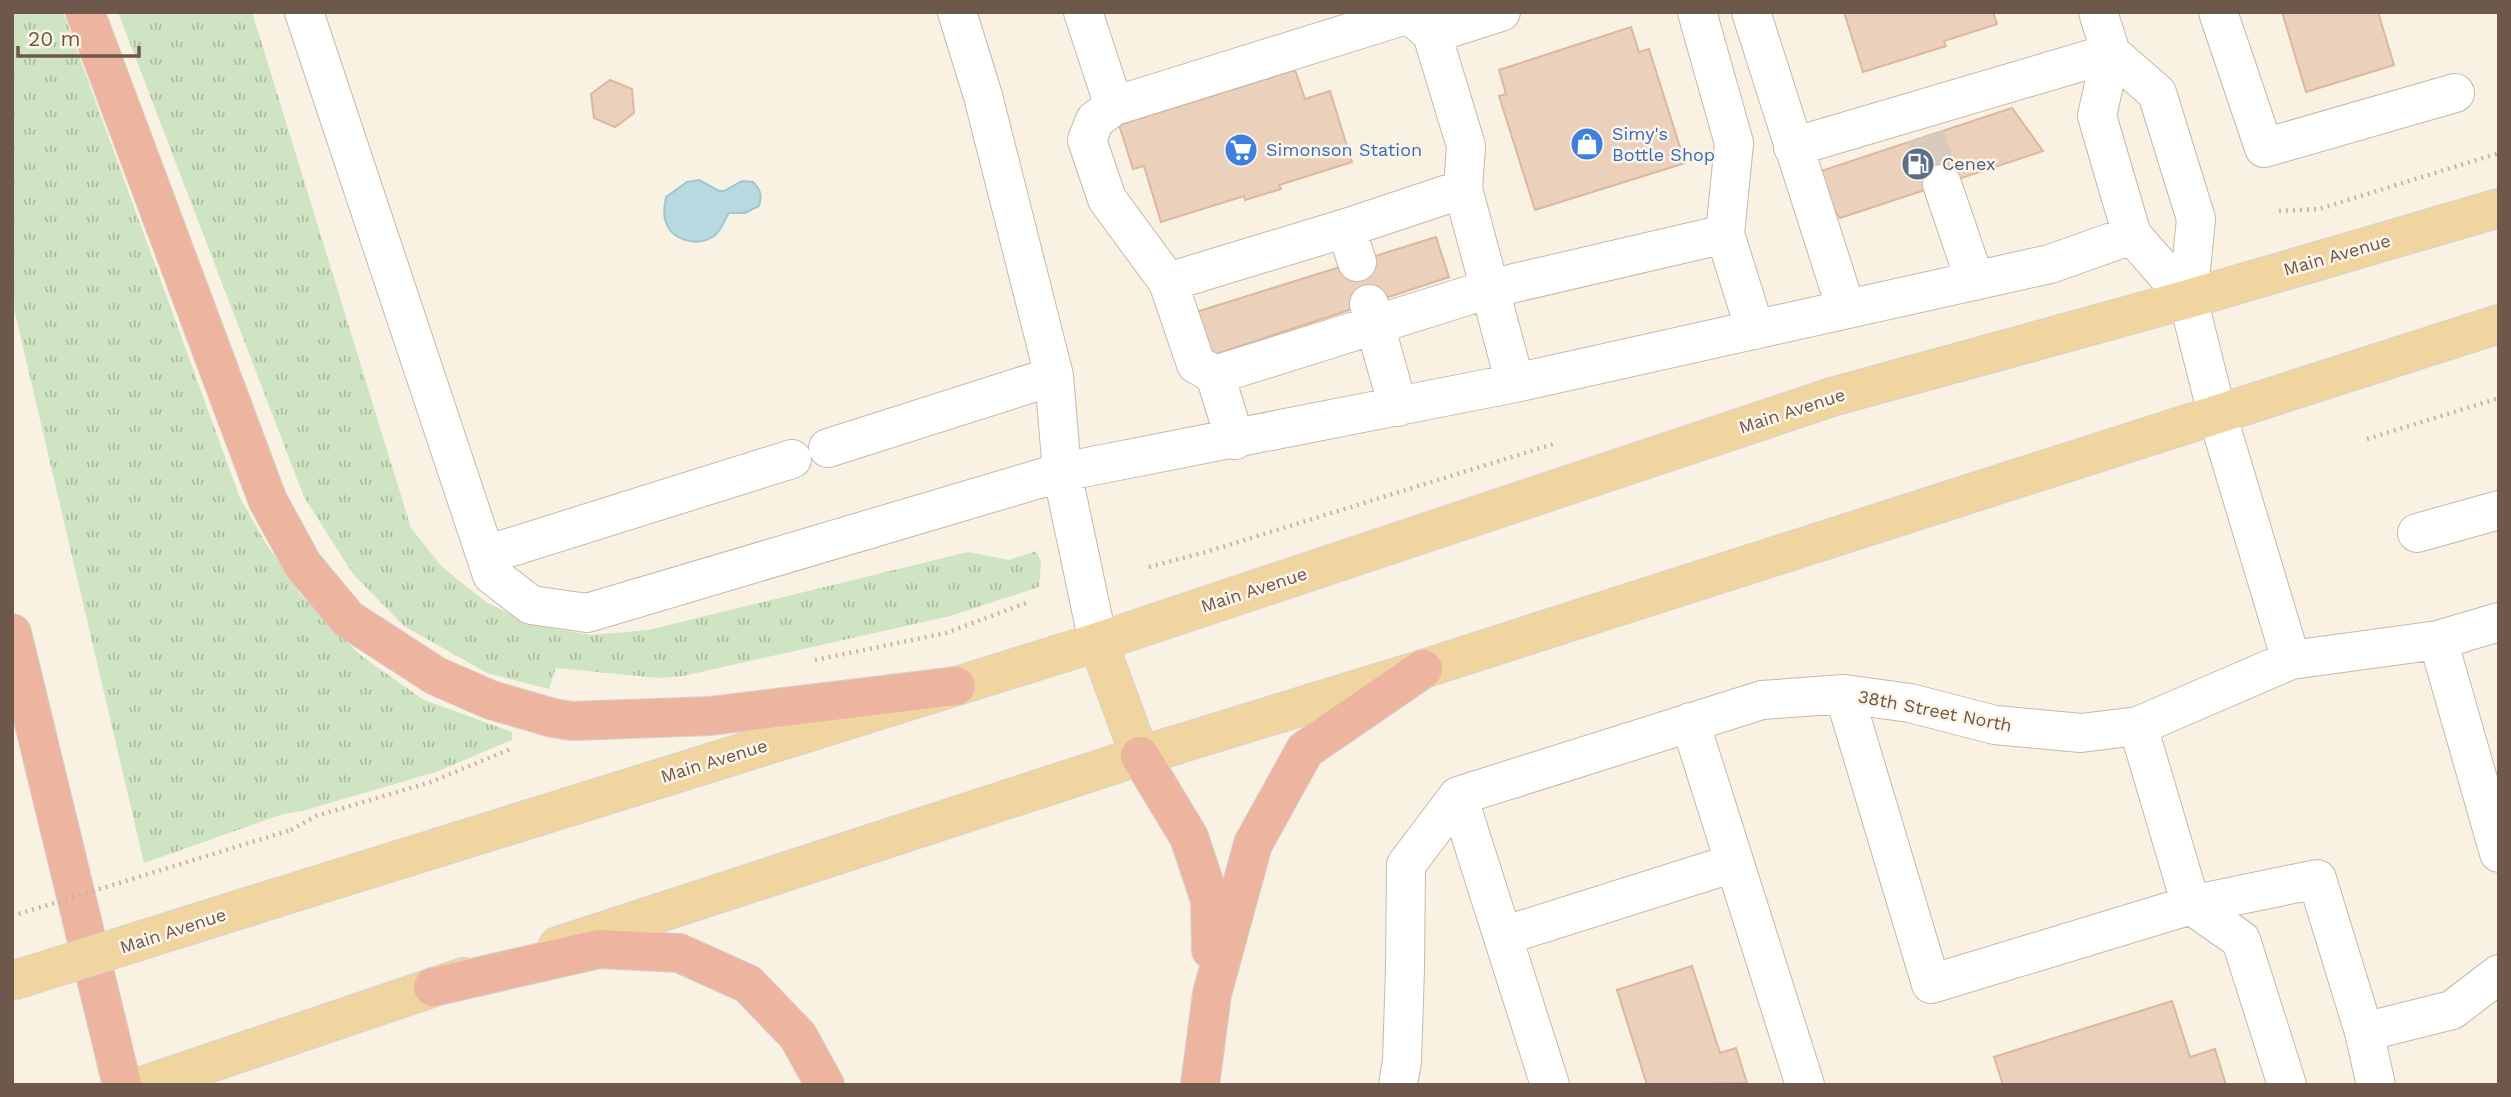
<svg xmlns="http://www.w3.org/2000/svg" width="2511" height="1097" font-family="'Work Sans',sans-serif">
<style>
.grass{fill:url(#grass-tufts)}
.water{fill:#b9d9e0;stroke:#a0c7d0;stroke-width:2}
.building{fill:#ebd0bc;stroke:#dcb89f;stroke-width:2}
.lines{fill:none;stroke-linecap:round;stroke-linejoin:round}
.minor-tunnel{stroke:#d6cbbc;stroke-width:38;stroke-dasharray:38 19;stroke-linecap:butt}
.minor-casing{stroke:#c8b8aa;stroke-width:40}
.major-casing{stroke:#d6d0cd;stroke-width:40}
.highway-casing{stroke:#d6d0cd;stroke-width:40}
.path{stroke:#cfb4a0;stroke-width:4.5;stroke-dasharray:2 5;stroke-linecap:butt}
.minor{stroke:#fff;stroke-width:38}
.major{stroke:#f1d5a0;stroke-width:38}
.highway{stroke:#edb59f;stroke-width:38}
.major-bridge-casing{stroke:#d6d0cd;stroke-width:40;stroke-linecap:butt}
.path-bridge{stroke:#cfb4a0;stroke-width:4.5;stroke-dasharray:2 5;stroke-linecap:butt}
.major-bridge{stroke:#f1d5a0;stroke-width:38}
.labels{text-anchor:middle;stroke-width:5;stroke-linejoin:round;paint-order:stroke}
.shop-label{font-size:18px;fill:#366cbe;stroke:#fcf5e7;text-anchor:start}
.service-label{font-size:18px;fill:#4e5e75;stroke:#fcf5e7;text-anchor:start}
.street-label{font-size:18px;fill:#6d584b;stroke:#fcf5e7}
</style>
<defs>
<pattern id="grass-tufts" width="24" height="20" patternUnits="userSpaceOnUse" patternTransform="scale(1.75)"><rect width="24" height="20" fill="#cfe4c2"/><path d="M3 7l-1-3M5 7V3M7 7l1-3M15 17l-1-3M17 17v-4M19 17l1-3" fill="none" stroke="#acbca0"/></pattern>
</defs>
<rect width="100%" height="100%" fill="#f9f1e1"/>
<path class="grass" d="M12,12H63L240,498L265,542L300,594L360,655L424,700L512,732V740L436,772L302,811L283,814L144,863L12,300Z
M118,12H252L411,528L442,567L486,602L533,625L591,635L648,630L968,552L1009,560L1036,551L1041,562L1039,587L950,616L683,676L659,678L556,668L549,689L487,673L404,626L353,574L304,497Z"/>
<path class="water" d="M699,180L719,191H724L742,181L753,182C761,190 762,196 759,206L745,213H729C724,220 722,230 714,236C697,248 670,240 665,219C663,211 665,204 666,197L687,182Z"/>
<path class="building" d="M1844,12H1993L1997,24L1944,41L1946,46L1863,72Z
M2282,12H2378L2394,65L2306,92Z
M1631,27L1639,52L1649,49L1685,163L1535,210L1499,96L1506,94L1499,70Z
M1295,70L1305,99L1330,91L1352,162L1279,185L1281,189L1245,200L1244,196L1161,222L1144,166L1133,169L1119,125Z
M610,80L632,89L634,113L615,127L594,118L591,94Z
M2012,108L2043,151L1840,218L1809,175Z
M1436,237L1449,277L1210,356L1196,312Z
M1692,966L1720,1053L1736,1048L1747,1083L1647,1085L1617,990Z
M2172,1001L2190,1057L2215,1049L2226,1085H2003L1994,1057Z"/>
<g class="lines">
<path class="minor-tunnel" d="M1926,136L1942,184"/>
<defs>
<path id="minor" d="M304,12L492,575L531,605L587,613L1062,472L1098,642
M957,12L983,96L1054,376L1062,472L1515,383L2050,264L2132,235
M1083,12L1114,106
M1501,12L1432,34L1466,146L1463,189L1515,383
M1697,12L1734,143L1725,234
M1751,12L1846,309
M2098,12L2111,53L2097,116L2132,235L2188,299
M2218,12L2264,148L2455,93
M1793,147L2111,53
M1942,184L1975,281
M1346,228L1357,262
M1168,282L1346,228L1463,189
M1369,304L1398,407
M1215,375L1489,289L1725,234L1755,330
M1235,440L1215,375L1196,364L1168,282L1107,199L1087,140L1095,120L1114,106L1409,14L1432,34
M828,448L1054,376
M2417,533L2499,510
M486,555L792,459
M2438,640L2499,853
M2291,660L2438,640L2499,622
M1844,694L1931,984L2191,905L2138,726
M1690,722L1805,1085
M1458,796L1762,700L1844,694L1910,703L1995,725L2081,733L2138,726L2291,660L2217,414L2188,299L2196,219L2157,93L2111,53
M1458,796L1550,1085
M2191,905L2317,879L2364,1032L2452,1010L2499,974
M2191,905L2241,940L2287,1085
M1503,936L1734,863
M2364,1032L2376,1085
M1398,1085L1402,1061L1405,969L1406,865L1458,796"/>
<path id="major" d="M1098,642L1140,756
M276,898L1098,642L1832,397L2188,299L2499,208
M558,946L1140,756L1423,669L2499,324
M145,1085L464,977"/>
<path id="highway" d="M85,12L268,501L303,565L348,619L436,676L491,700L553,718L572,721L710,716L956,686
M12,633L122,1085
M1140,756L1189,837L1210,900L1211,950
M433,987L599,949L679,953L748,984L798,1036L825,1085
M1200,1085L1212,994L1253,844L1305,750L1423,669"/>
</defs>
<use href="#minor" class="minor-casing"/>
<use href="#major" class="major-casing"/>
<use href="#highway" class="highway-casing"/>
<path class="path" d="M2279,211L2319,209L2499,153
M2367,439L2499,398
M1149,567L1206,552L1557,443
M815,660L946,633L1026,603
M291,830L316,816L431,782L513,748"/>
<use href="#minor" class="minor"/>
<use href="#major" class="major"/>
<use href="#highway" class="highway"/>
<defs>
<path id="major-bridge" d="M12,981L276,898"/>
</defs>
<use href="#major-bridge" class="major-bridge-casing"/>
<path class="path-bridge" d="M12,916L291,830"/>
<use href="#major-bridge" class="major-bridge"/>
</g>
<defs>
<symbol id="shop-disc" viewBox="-11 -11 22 22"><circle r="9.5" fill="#3f7fe0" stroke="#fcf5e7"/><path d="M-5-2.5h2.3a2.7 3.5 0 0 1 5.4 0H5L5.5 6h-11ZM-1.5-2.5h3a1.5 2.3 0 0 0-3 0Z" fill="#fff"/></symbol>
<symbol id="supermarket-disc" viewBox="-11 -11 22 22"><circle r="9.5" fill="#3f7fe0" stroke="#fcf5e7"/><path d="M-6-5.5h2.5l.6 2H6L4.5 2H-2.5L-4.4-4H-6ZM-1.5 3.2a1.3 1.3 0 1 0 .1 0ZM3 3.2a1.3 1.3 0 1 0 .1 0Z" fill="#fff"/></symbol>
<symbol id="fuel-disc" viewBox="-11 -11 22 22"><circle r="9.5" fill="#5c6f8a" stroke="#fcf5e7"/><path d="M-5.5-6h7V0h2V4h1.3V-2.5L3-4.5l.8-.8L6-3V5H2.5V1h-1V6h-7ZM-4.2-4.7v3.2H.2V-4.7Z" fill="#fff"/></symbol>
</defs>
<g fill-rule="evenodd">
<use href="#shop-disc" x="1568" y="125" width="38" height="38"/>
<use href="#supermarket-disc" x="1222" y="131" width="38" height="38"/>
<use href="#fuel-disc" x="1899" y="145" width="38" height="38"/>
</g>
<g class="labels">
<g class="shop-label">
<text x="1612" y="140">Simy's<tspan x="1612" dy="21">Bottle Shop</tspan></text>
<text x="1266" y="156">Simonson Station</text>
</g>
<g class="service-label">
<text x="1942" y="170">Cenex</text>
</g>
<g class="street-label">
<text transform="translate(2337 255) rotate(-16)" y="6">Main Avenue</text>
<text transform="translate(1792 411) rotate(-18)" y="6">Main Avenue</text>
<text transform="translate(1254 590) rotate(-18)" y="6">Main Avenue</text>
<text transform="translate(1935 711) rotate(11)" y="6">38th Street North</text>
<text transform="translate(714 761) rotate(-17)" y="6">Main Avenue</text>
<text transform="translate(173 931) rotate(-18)" y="6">Main Avenue</text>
</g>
</g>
<rect width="2511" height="1097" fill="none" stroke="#6d584b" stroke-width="28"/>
<path d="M18 46v10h121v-10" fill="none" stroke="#6d584b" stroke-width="3.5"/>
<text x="28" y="46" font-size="21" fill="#6d584b" stroke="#fcf5e7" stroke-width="5" paint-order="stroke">20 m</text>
</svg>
